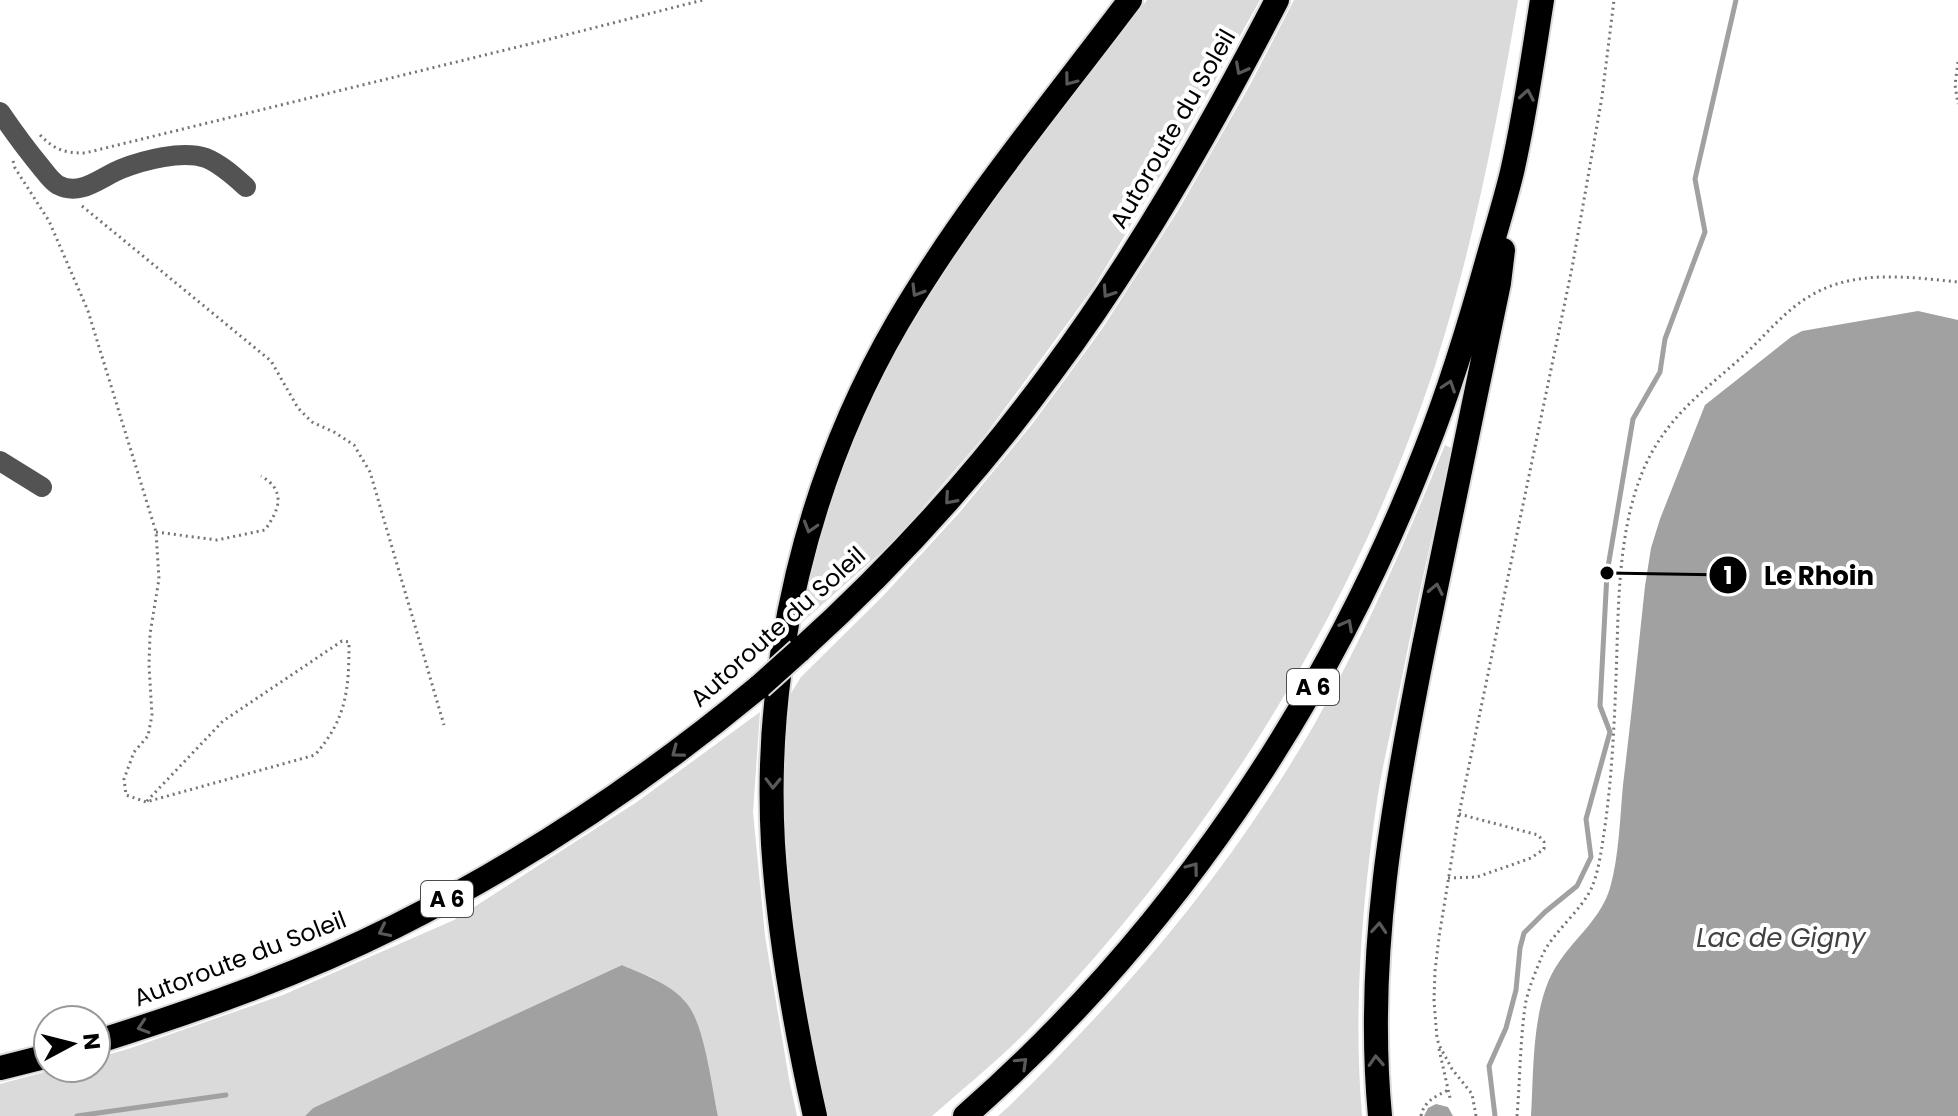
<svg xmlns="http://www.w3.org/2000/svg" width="1958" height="1116" font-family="Poppins,sans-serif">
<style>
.green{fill:#dadada}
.water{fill:#a1a1a1}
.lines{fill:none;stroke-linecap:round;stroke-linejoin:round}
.stream{stroke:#a1a1a1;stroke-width:5}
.highway-casing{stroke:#dbdbdb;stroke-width:28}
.path{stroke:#757575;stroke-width:3;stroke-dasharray:2 4;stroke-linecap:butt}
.minor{stroke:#535353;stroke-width:20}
.highway{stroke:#000;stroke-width:24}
.highway-bridge-casing{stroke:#dbdbdb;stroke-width:28;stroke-linecap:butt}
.highway-bridge{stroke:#000;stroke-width:24}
.oneway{stroke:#595959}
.labels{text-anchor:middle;stroke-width:8;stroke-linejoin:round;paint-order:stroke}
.shield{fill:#fff;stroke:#4c4c4c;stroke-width:2}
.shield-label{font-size:22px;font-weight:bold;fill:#000}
.street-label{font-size:24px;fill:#000;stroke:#fff}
.water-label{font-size:26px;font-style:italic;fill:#424242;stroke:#fff}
.leader{fill:none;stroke:#000;stroke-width:3}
.callout-dot{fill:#000;stroke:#fff;stroke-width:3}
.mark-label{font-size:24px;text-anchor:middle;font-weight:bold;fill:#fff}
.callout-label{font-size:26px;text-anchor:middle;font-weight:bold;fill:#000;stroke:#fff;stroke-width:8;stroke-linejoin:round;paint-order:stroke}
</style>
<rect width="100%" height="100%" fill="#fff"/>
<path class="green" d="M1147,0H1260L1181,141L1094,287L986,434L895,540L798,626L801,602L837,472L901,341L989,203Z
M1294,0H1518C1497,123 1473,247 1435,366C1354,613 1212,838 1033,1025C1002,1057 966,1086 932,1116H827L816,1069L796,959L786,859L782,774L788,698L801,677L883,596L960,512L1033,423L1102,329L1179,209L1251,83Z
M1445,445L1453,449C1433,528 1416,607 1400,687C1393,723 1384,758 1378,794C1362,901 1353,1008 1362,1116H998C1025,1092 1050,1065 1075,1039C1166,945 1248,839 1314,725C1365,635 1406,540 1445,445Z
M760,712L753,812L765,936L789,1079L797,1116H718L700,1032L674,992L653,978L622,965L313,1108L305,1116H0V1084L59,1068H96V1058L128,1049L283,995L454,920L637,802Z"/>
<path class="water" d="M1918,311L1958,320V1116H1531C1534,1070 1531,1001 1559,962C1576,937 1601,918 1610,888C1619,857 1620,817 1623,785C1631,719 1638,652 1645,586L1651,548L1660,519L1705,405L1791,337L1802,331Z
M622,965C645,975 675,985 690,1008C705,1031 712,1088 718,1116H305L313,1108Z
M1436,1104L1448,1107L1453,1116H1424L1428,1108Z"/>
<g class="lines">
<path class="stream" d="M77,1116L226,1095
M1495,1116L1489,1066L1506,1028L1516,990L1520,948L1524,933L1545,912L1577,886L1591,857L1586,819L1610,732L1600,706L1607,573L1633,419L1660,372L1665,339L1705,232L1695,179L1736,0"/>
<defs>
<path id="highway" d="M799,651C892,567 977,474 1051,373C1138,256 1210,129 1277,0
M96,1042C198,1010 300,974 396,926C526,861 648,779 760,686
M0,1068L48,1056
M815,1116C795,1027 779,936 773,844C763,664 807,478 898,322C965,208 1051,105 1130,0
M965,1116C1170,937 1328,702 1426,449C1451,386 1470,323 1488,258C1496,230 1505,201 1512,172C1525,115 1533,57 1542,0
M1380,1116C1365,957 1393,801 1424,646C1448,525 1474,404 1499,283L1503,250"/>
</defs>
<use href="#highway" class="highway-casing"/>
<path class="path" d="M1958,62L1955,85L1958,104
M40,135C55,150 64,153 85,153L550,39L703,0
M13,161L15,168L49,221L88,311L156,532L159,579L150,634L149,665L152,715L148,736L134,752L124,779L126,795L146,802L315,755C347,718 349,689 349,642L342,641L223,721L146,802
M82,206L271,361L298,408L312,422L334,432L354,445L370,472L444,725
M156,532L217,540L265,530C279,510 287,491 261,476
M1448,878L1477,877L1531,858L1544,849V842L1538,835L1459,814
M1439,1049L1450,1098
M1421,1116C1424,1101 1435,1097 1448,1090
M1476,1116L1472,1094L1452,1069L1439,1045L1437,1038L1434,1001L1435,971L1439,937L1459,814L1572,268L1602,97L1614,0
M1517,1116C1520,1081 1520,1042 1525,1007C1527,991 1536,971 1542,956C1552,933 1582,910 1592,887C1597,875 1600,859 1602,846C1611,791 1614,734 1616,678C1619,603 1616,507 1658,442C1682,405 1711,385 1743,356C1765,336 1784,311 1810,296C1854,269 1909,277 1958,282"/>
<path class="minor" d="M0,112C13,131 26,149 41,167C46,173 51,181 58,185C81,197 101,177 121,169C144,160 182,150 206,158C221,164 235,177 246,187
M0,461L42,487"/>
<use href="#highway" class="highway"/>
<defs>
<path id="highway-bridge" d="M760,686L799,651"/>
</defs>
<use href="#highway-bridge" class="highway-bridge-casing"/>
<use href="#highway-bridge" class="highway-bridge"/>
</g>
<defs><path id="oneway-chevron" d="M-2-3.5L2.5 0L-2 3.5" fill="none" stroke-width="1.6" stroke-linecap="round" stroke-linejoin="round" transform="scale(2)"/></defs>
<g class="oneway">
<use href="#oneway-chevron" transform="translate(1241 69) rotate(118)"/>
<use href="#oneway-chevron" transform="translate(1070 80) rotate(127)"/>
<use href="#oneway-chevron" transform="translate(1527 95) rotate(-80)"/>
<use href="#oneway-chevron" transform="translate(917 291) rotate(121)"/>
<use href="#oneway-chevron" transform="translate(1108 292) rotate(124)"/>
<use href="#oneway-chevron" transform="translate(1449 386) rotate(-71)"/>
<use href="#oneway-chevron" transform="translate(950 499) rotate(131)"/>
<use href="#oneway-chevron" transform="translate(810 527) rotate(107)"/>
<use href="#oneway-chevron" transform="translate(1436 589) rotate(-78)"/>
<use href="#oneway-chevron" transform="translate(1347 625) rotate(-62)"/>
<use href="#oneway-chevron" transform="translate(677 752) rotate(143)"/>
<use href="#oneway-chevron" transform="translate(773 783) rotate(91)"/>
<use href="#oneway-chevron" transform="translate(1193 868) rotate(-53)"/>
<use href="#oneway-chevron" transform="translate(1379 928) rotate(-86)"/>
<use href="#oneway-chevron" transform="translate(384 931) rotate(154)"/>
<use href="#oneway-chevron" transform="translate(143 1027) rotate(162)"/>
<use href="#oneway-chevron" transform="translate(1376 1061) rotate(-93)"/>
<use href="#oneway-chevron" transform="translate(1022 1063) rotate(-44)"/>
</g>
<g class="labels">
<g class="shield">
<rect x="1287" y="669" width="52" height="36" rx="6"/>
<rect x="421" y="881" width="52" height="36" rx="6"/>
</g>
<g class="shield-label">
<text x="1313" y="695">A 6</text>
<text x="447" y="907">A 6</text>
</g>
<g class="street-label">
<text transform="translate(1173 129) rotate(-60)" y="8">Autoroute du Soleil</text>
<text transform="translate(778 627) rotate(-42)" y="8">Autoroute du Soleil</text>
<text transform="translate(240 959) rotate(-21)" y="8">Autoroute du Soleil</text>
</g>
<g class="water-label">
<text x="1781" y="947">Lac de Gigny</text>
</g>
</g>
<path class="leader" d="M1607 573L1728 575"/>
<g class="callout-dot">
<circle cx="1607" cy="573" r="8"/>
<circle cx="1728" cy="575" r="20"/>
</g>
<g class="mark-label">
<text x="1728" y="584">1</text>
</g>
<g class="callout-label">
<text x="1819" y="585">Le Rhoin</text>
</g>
<g transform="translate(72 1044) rotate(83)"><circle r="38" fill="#ffffff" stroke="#999999" stroke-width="2"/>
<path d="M0-6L14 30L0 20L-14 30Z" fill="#000000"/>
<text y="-12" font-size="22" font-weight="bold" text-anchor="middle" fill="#000000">N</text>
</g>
</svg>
